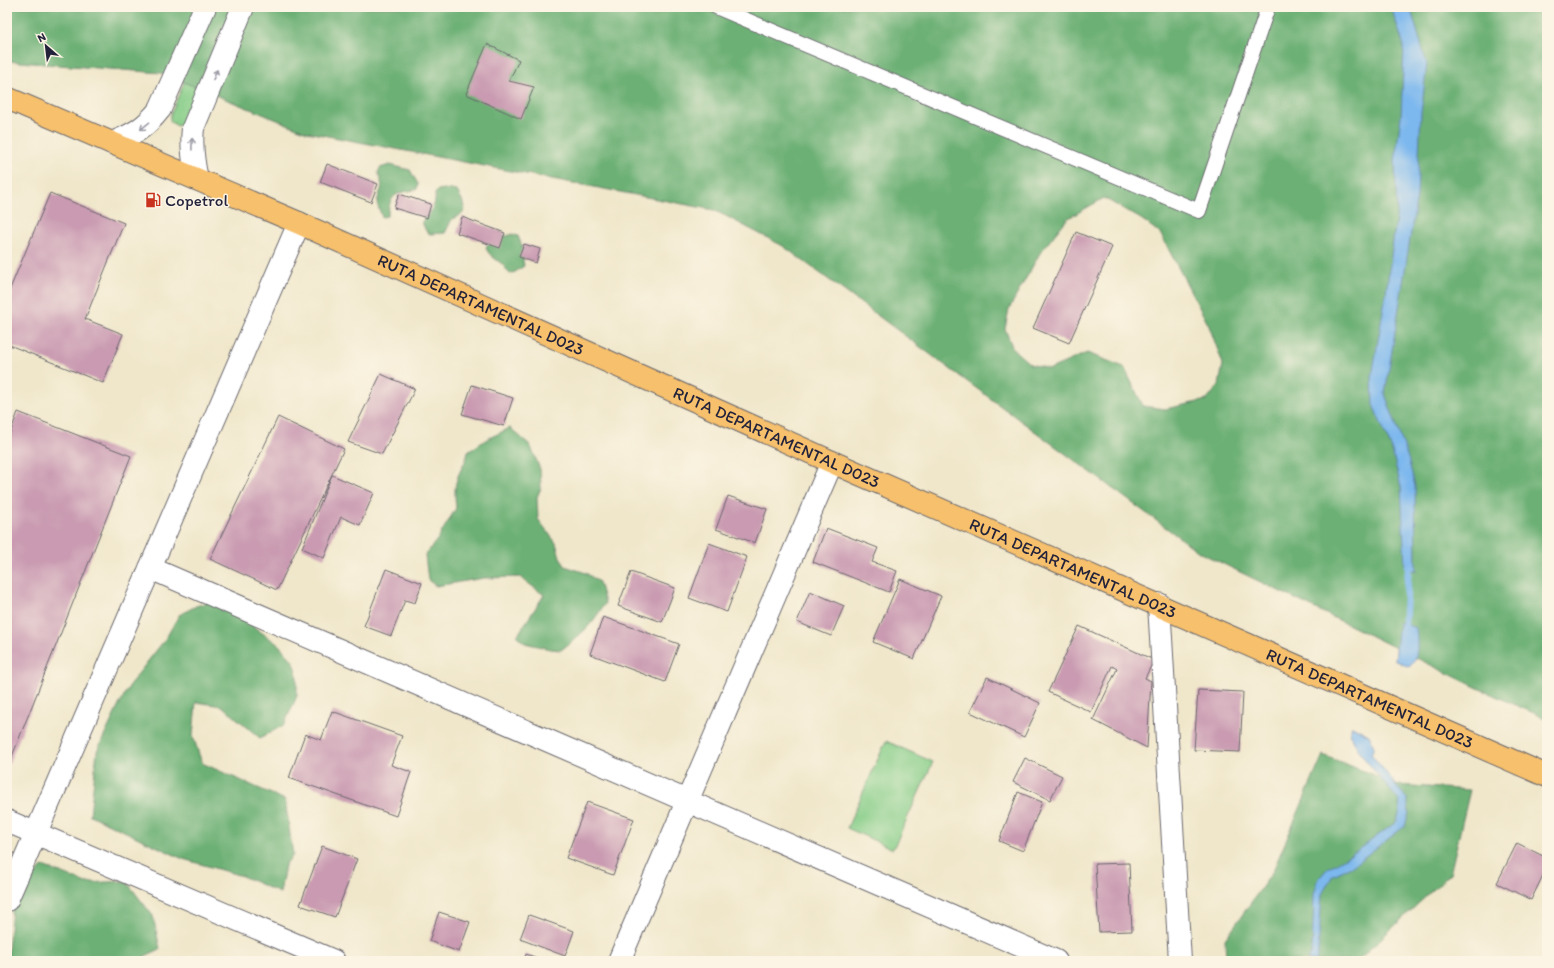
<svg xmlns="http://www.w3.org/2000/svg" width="1554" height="968" font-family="Itim,sans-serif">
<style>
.green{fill:#86cd88;stroke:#547862}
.forest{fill:#6cb074;stroke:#476958;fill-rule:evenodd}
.water{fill:#7cb7ee;stroke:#4f6c94}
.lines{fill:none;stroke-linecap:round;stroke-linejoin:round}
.stream{stroke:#7cb7ee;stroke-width:7}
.building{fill:#c99ab1}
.lane-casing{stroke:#6a676d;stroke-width:16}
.street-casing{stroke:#6a676d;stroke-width:24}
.primary-casing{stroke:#6a676d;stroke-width:24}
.lane{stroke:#fff;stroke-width:14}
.street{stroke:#fff;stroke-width:22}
.primary{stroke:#f7c06c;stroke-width:22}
.oneway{stroke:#9c9ca7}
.labels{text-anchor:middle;stroke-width:3;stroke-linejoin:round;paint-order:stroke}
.poi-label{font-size:17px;fill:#22223b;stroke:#fcf5e5;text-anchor:start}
.street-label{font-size:17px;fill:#22223b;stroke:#fcf5e5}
</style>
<rect width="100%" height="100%" fill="#fcf5e5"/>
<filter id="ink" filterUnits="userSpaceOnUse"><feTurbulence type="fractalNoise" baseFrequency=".025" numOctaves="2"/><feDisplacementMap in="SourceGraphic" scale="8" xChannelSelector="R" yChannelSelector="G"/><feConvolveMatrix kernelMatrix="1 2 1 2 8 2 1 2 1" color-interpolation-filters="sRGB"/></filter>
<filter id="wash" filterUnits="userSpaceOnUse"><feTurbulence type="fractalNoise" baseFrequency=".012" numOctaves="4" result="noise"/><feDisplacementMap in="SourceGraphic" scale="16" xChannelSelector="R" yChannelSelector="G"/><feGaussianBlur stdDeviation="0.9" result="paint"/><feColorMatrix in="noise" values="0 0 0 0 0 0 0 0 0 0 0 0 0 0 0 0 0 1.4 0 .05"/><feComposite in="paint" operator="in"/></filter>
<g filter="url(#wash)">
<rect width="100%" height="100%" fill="#f0e7cb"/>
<path class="green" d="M216,7H233L184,122L178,126L172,123L170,120V116Z
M886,741L933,762L893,849L847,828Z"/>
<path class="forest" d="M7,7H1547V719L1480,689L1199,552L783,246L714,210L307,132L161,73L7,61ZM1104,198L1141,219L1160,233L1209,326L1223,364L1219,385L1207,400L1165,409L1143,406L1124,367L1087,353L1050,369L1030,364L1013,349L1005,329L1009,309L1040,253L1067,219Z
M390,165L410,170L418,184L417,189C406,193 395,190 390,203C388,208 389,212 387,216L382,217L377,203C380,187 385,190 378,173L380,168Z
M444,189L457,191L462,200L465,210L462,214L452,219L445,233L430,234L426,231L422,222C428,210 437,209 435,194L438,190Z
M512,234L518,236L524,251L523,261L524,266L515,272L510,274C507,271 506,269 504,266C498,259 490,258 486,248C491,234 502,239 512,234Z
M510,428L530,445L540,469L541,488L537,497L538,519L556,543L560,557L565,566L586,573L599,582L605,603C592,625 581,635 561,650L550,649L525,643L517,636L544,595L520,577L484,578L436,586L428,580L425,555L437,540L456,508C455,498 454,488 457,479C460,469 466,463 468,452L487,439Z
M212,601L230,610L279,645L293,661L297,675V696L284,725L260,738L222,706L196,702L193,736L202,763L285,800L293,855L285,865L280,893L242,876L183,859L90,815L97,751L121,701L131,683L166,638L179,615L196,606Z
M1323,755L1399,785L1470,790L1450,874L1357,961H1226L1225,939L1272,873Z
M43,866L86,883L126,881L153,916L160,949L135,961H68L67,960L64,961H7L13,899Z"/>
<path class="water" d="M1391,7H1410L1427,64L1421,113L1417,196L1385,394L1408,458L1415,486L1416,571L1405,567L1401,487L1391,447L1373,405L1372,376L1386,293L1397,212L1395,161L1401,116L1404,46Z
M1399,622L1416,628C1417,641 1420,658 1409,667L1395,660Z
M1352,726L1369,735L1374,747L1371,754L1407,799L1409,812L1405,826L1351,867L1333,875L1322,894L1318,953L1316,961H1308L1312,951L1314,893L1319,878L1328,868L1360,849L1396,822L1400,812L1399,801L1364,758L1349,734Z"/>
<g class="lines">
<path class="stream" d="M1404,633L1409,559"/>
</g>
<g id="blocks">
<path class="building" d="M487,44L519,60L509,81L534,87L521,119L466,94Z
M327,164L378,184L371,202L320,182Z
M50,193L124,223L85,319L123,334L103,383L7,344V296Z
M399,194L431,204L427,218L394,208Z
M462,217L505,233L500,248L457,233Z
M1076,232L1112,247L1069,343L1033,328Z
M524,244L540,249L536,263L519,257Z
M381,374L415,389L382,454L348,442Z
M472,385L513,398L504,426L462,414Z
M18,412L131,456L9,764L7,763V441Z
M278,417L344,449L277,590L210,559Z
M332,475L374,493L360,525L341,517L324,558L302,548Z
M728,496L767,509L755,543L716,529Z
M826,528L878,548L872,562L897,571L889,592L813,562Z
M709,543L747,557L727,612L689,598Z
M386,569L422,583L415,603L405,600L391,636L364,626Z
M631,572L675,588L662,622L618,606Z
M900,579L941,596L914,659L873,642Z
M810,591L844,606L831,636L797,622Z
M603,617L679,644L665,682L590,654Z
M1079,626L1154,660L1145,678L1151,681L1147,748L1093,720L1117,669L1112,666L1091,712L1048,692Z
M987,677L1040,703L1024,737L970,712Z
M1198,690L1243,692L1240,752L1194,750Z
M332,711L402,736L391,765L411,772L396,816L289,778L305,734L321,740Z
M1025,758L1062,776L1050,800L1013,782Z
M1018,792L1042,802L1023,851L999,841Z
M587,802L634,819L613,875L566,858Z
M1517,843L1547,858V867L1531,900L1497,883Z
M322,846L357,859L335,917L300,905Z
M1129,863L1132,931L1099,932L1095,864Z
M439,912L470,922L459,952L429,941Z
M529,915L574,931L565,956L520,939Z
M526,954L546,961H524Z"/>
</g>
</g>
<g filter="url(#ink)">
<use href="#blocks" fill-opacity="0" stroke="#6a676d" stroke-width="1"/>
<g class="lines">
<defs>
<path id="lane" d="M716,7L1199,211L1268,7"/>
<path id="street" d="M112,143C134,134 145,128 160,109L205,7
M197,179C193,161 191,146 193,128L243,7
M150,568L1056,961
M1159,604L1180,961
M7,821L334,961
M7,900L299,223
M619,961L832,462"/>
<g id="primary">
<path id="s1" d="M7,98L299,223L832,462L1547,776"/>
</g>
</defs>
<use href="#lane" class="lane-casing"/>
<use href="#street" class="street-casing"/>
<use href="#primary" class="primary-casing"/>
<use href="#lane" class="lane"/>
<use href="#street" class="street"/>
<use href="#primary" class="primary"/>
</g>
<defs><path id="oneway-shaft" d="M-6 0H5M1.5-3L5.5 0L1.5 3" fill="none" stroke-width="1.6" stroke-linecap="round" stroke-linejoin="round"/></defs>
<g class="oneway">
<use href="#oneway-shaft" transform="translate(215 75) rotate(-67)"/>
<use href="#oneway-shaft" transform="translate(145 126) rotate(141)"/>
<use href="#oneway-shaft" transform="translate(192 144) rotate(-89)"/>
</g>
</g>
<defs>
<symbol id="fuel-bare" viewBox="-9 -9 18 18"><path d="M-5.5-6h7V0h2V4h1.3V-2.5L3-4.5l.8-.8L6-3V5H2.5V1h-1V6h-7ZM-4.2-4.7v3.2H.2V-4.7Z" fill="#c8321e" stroke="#fcf5e5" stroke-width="2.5" paint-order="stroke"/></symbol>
</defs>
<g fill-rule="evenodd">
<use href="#fuel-bare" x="142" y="189" width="22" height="22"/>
</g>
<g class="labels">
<g class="poi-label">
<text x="165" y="206">Copetrol</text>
</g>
<g class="street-label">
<text dy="6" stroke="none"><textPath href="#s1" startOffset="517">RUTA DEPARTAMENTAL D023</textPath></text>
<text dy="6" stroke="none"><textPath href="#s1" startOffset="841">RUTA DEPARTAMENTAL D023</textPath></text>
<text dy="6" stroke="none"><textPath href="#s1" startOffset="1165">RUTA DEPARTAMENTAL D023</textPath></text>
<text dy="6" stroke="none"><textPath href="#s1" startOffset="1489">RUTA DEPARTAMENTAL D023</textPath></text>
</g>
</g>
<rect width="1554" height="968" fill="none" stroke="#fcf5e5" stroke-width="24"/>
<g transform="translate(46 46) rotate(332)" stroke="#fcf5e5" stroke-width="3" paint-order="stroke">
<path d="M0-3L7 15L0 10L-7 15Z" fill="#22223b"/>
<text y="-6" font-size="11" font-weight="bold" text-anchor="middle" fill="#22223b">N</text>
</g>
</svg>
